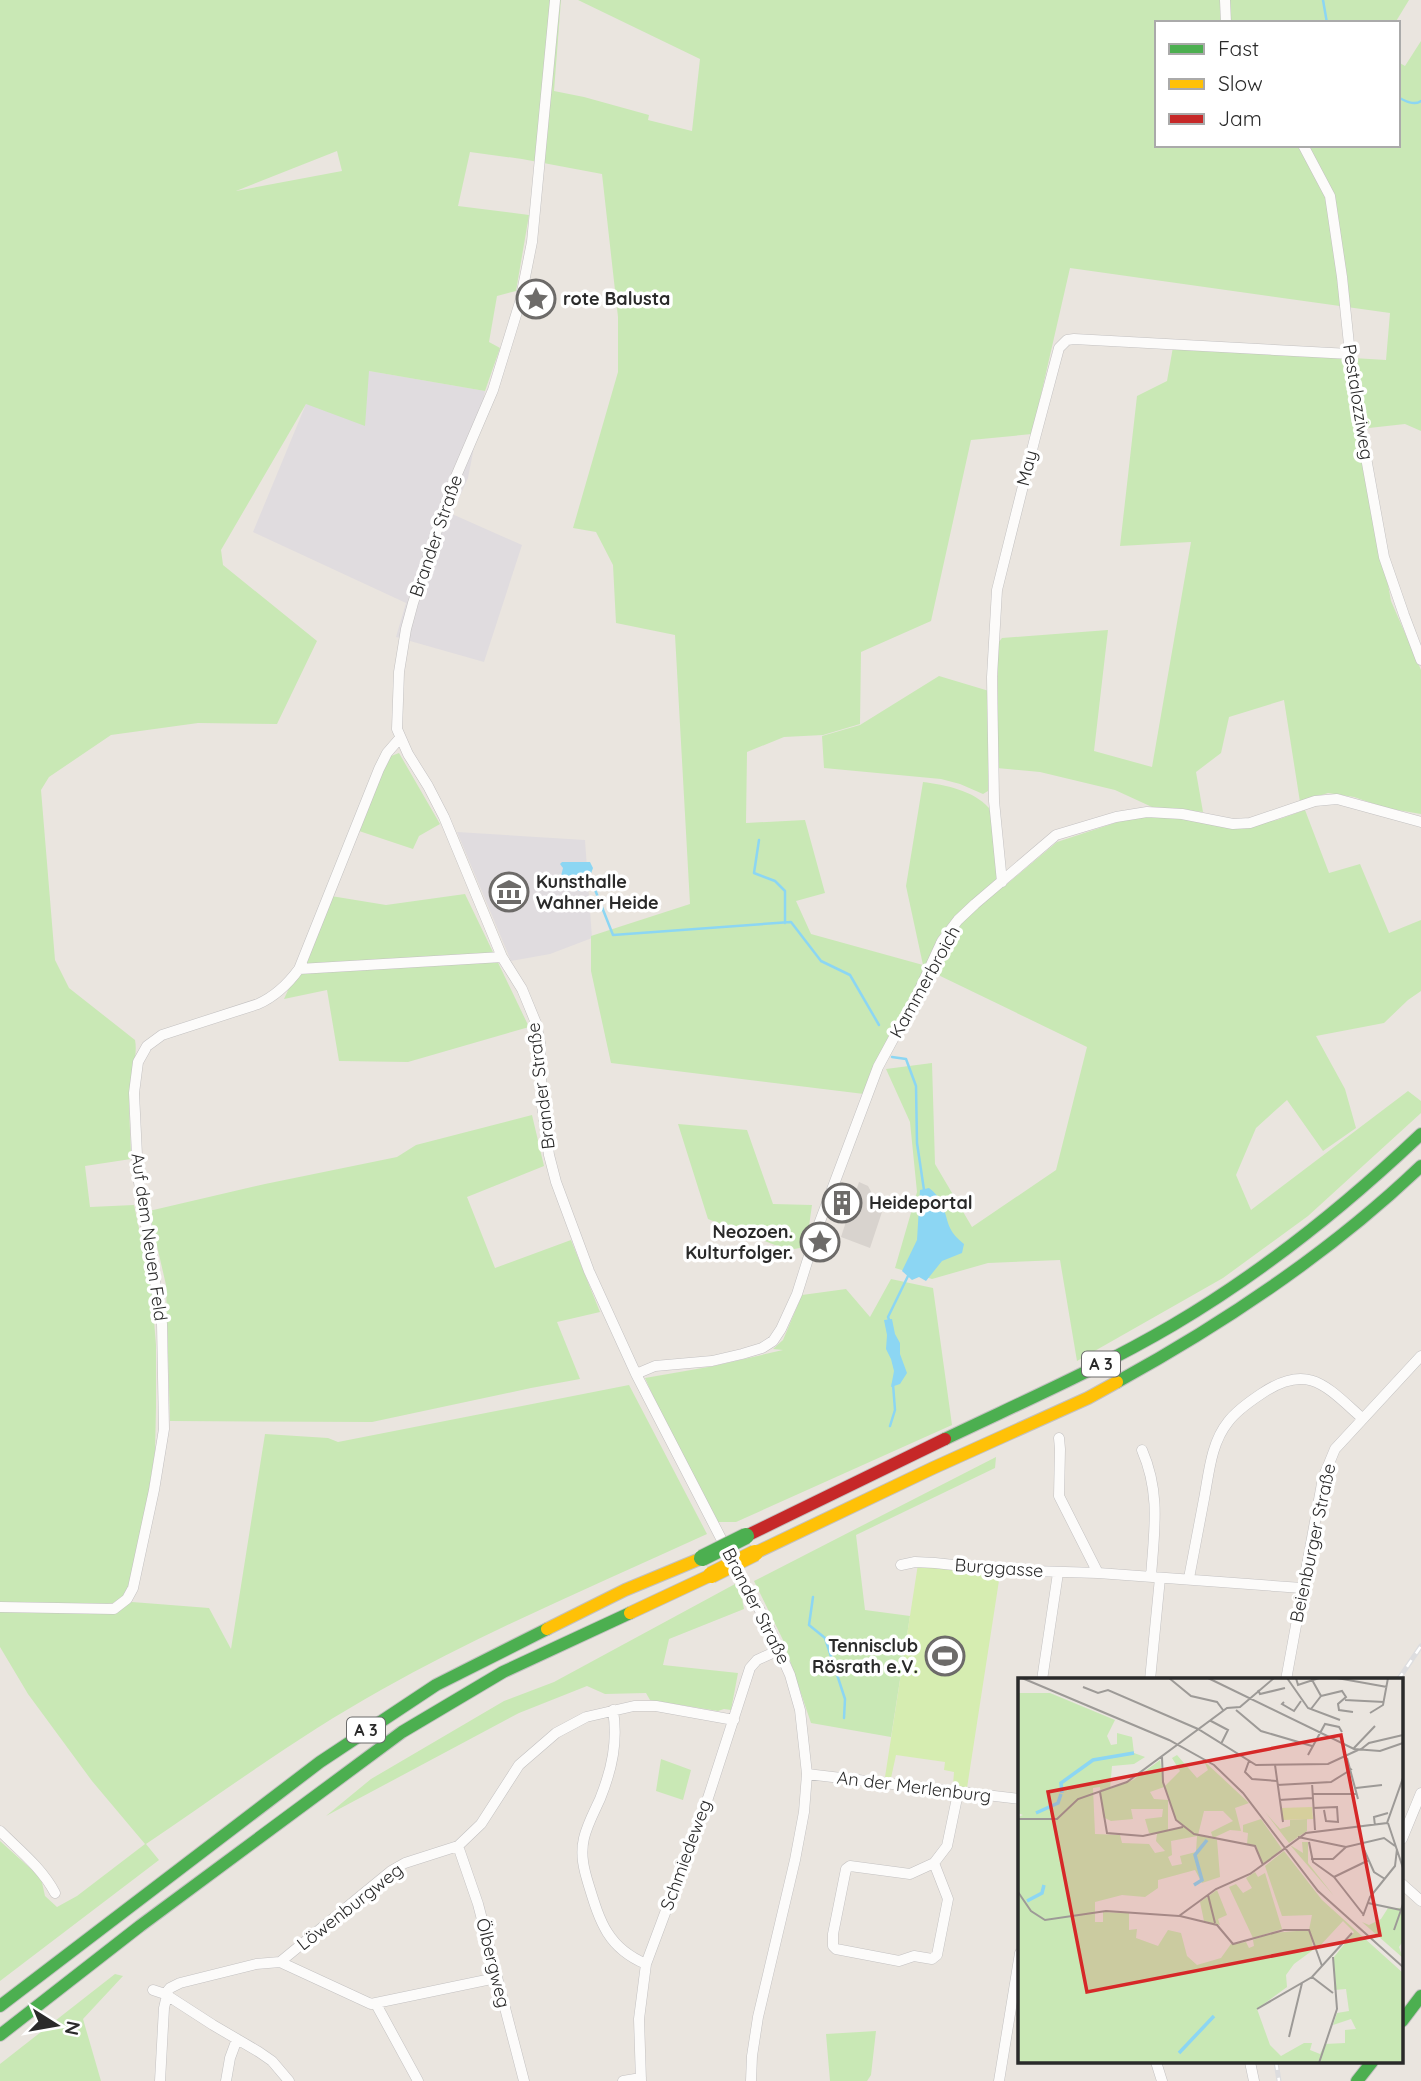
<svg xmlns="http://www.w3.org/2000/svg" width="1421" height="2081" font-family="Quicksand,sans-serif">
<style>
.industrial{fill:#e0dcdf}
.green{fill:#c9e8b5;fill-rule:evenodd}
.pitch{fill:#d6edb1}
.plaza{fill:#d8d3ce}
.water{fill:#8cd6f3}
.lines{fill:none;stroke-linecap:round;stroke-linejoin:round}
.stream{stroke:#8cd6f3;stroke-width:2.5}
.street-casing{stroke:#c3c1c1;stroke-width:11}
.fast-casing{stroke:#c3c1c1;stroke-width:14}
.slow-casing{stroke:#c3c1c1;stroke-width:14}
.jam-casing{stroke:#c3c1c1;stroke-width:14}
.street{stroke:#fcfbfa;stroke-width:10}
.fast{stroke:#4caf50;stroke-width:12}
.slow{stroke:#ffc107;stroke-width:12}
.jam{stroke:#c62828;stroke-width:12}
.rail-casing{stroke:#dddddf;stroke-width:5}
.rail{stroke:#fff;stroke-width:2.5;stroke-dasharray:8;stroke-linecap:butt}
.fast-bridge-casing{stroke:#c5c3c1;stroke-width:18;stroke-linecap:butt}
.slow-bridge-casing{stroke:#c5c3c1;stroke-width:18;stroke-linecap:butt}
.fast-bridge{stroke:#4caf50;stroke-width:16}
.slow-bridge{stroke:#ffc107;stroke-width:16}
.labels{text-anchor:middle;stroke-width:7;stroke-linejoin:round;paint-order:stroke}
.shield{fill:#fff;stroke:#6a6a6a;stroke-width:2}
.shield-label{font-size:16px;font-weight:bold;fill:#2a2a2a}
.poi-label{font-size:18px;font-weight:bold;fill:#2a2a2a;stroke:#fff;text-anchor:start}
.street-label{font-size:18px;fill:#2a2a2a;stroke:#fff}
.inset-river{fill:none;stroke:#8cd6f3;stroke-width:3.5}
.inset-road{fill:none;stroke:#9d9a97;stroke-width:2}
.view{fill:#d62828;fill-opacity:0.15;stroke:#d62828;stroke-width:3.5}
.inset-edge{fill:none;stroke:#2a2a2a;stroke-width:3.5}
</style>
<rect width="100%" height="100%" fill="#eae5df"/>
<path class="industrial" d="M369,371L485,391L468,478L452,514L522,545L484,662L396,637L406,603L253,532L306,404Z
M457,832L585,840L592,938L550,954L511,961Z"/>
<path class="green" d="M0,0H561L554,91L584,97L649,115L648,120L692,131L700,59L578,0H1409L1395,23H1157V145H1398V62L1405,66L1421,41V431L1405,424L1360,429L1391,601L1421,670V814L1386,808L1354,797L1328,793L1300,802L1284,700L1229,717L1221,753L1196,772L1203,812L1152,807L1115,790L1040,772L997,768L998,643L1002,638L1108,630L1094,751L1152,767L1191,542L1120,546L1137,396L1167,381L1173,347L1386,360L1390,313L1070,268L1032,434L971,440L931,621L861,652L860,724L823,735L784,737L747,752L746,823L805,820L825,893L796,901L811,934L923,965L906,886L923,782C945,785 973,790 989,808L1007,884L1057,842L1130,818L1153,815L1182,817L1232,827L1277,820L1305,810L1329,873L1360,864L1389,933L1421,920V991L1408,1000L1384,1023L1316,1036L1345,1089L1356,1128L1323,1151L1287,1100L1256,1128L1236,1175L1251,1210L1408,1091L1421,1101V1113L1308,1216L1223,1278L1077,1361L1060,1260L988,1263L932,1279L895,1268L917,1192L910,1122L886,1069L932,1063L935,1164L972,1227L1056,1170L1087,1047L932,972L864,1094L611,1063L591,971V936L690,904L675,635L616,623L613,565L596,532L573,528L618,372V317L602,174L522,159L470,152L458,206L529,215L516,291L497,296L489,342L500,348L485,391L369,371L365,426L306,404L221,550L223,565L317,641L277,724L198,723L111,735L49,777L41,790L55,960L69,988L135,1040C138,1055 131,1075 130,1091C128,1113 131,1137 131,1159L85,1166L90,1207L134,1205L151,1284L156,1345V1407L155,1452L137,1562L131,1583L126,1594L113,1603L94,1606L0,1603ZM337,151L342,171L236,191Z
M939,676L989,691L991,744L988,791L983,794L960,784L941,779L824,768L822,736L860,725Z
M399,753L440,824L419,836L413,849L359,831L386,758Z
M465,894L529,1027L408,1062L339,1061L327,990L284,999L331,896L386,905Z
M532,1115L544,1166L467,1197L495,1268L571,1240L600,1312L557,1322L580,1379L531,1388L372,1422L170,1421L166,1285L149,1211L265,1184L397,1157L416,1145Z
M678,1124L747,1130L773,1204L812,1205L806,1247L788,1250L708,1219Z
M891,1279L933,1288L952,1425L736,1522H718L663,1418L645,1378L714,1366L783,1350L773,1349L783,1340L802,1295L846,1289L870,1317Z
M629,1385L707,1534C598,1584 486,1631 381,1690C300,1735 223,1792 146,1844L159,1860L0,1981V1841L41,1878L45,1896L57,1907L77,1896L145,1844L92,1781L28,1694L0,1647V1612H107L119,1609L132,1602L209,1608L231,1649L265,1434L328,1438L338,1442Z
M996,1457L995,1468L856,1535L865,1610L910,1616L891,1737L811,1723L783,1640L754,1581Z
M735,1584L742,1599L744,1609L669,1639L663,1665L738,1673L731,1710L724,1709L718,1711L650,1700L646,1693L605,1694L587,1686L519,1713L326,1816L371,1779L504,1701L554,1682Z
M661,1759L691,1770L683,1800L656,1791Z
M115,1974L123,1976L83,2019L101,2081H0V2064Z
M876,2031L871,2075L867,2081H830L826,2034Z"/>
<path class="pitch" d="M918,1564L1000,1574L967,1788L953,1785L954,1772L944,1770L945,1762L896,1755L891,1778L885,1777Z"/>
<path class="plaza" d="M859,1182L868,1186L882,1212L870,1248L841,1237Z"/>
<path class="water" d="M562,862H590L593,868L585,890L579,891L570,881L561,876L563,868L560,864Z
M929,1188C933,1191 938,1196 940,1200C950,1220 944,1228 964,1244L962,1253L942,1261L926,1281L919,1277L912,1280L902,1271L917,1240L920,1190Z
M892,1319L895,1334L900,1343V1354L907,1373L900,1384L891,1387L894,1371L891,1359L886,1349L887,1335L884,1320Z"/>
<g class="lines">
<path class="stream" d="M1323,0L1327,23
M1398,97C1405,101 1414,106 1421,101
M759,840L754,873L775,881L785,891V923
M590,877L613,935L791,922L821,961L850,975L879,1025
M892,1057L906,1059L916,1086L917,1143L924,1190
M890,1322L888,1317L909,1274
M890,1426L895,1410L893,1384
M813,1597L809,1625L825,1638L845,1699L844,1718"/>
<defs>
<path id="street" d="M555,0L532,242L520,302L493,390L451,488L413,603L406,629L399,672L397,729L408,754L428,786L444,817L502,957L522,989L536,1023L540,1043L542,1105L549,1155L556,1182L589,1271L636,1374L743,1581L766,1621L790,1675L800,1710L807,1774L804,1812L795,1860L758,2017L752,2056L751,2081
M1225,0L1226,23
M1303,145L1330,196L1342,277L1350,354L1355,378L1363,441L1384,557L1404,615L1421,660
M1002,882L994,801L992,677L997,590L1035,438L1059,348L1067,340L1074,339L1350,354
M299,969L502,957
M636,1374L655,1366L712,1361L742,1354L762,1348L773,1341L781,1329L797,1294L819,1224L878,1067L918,993L942,941L958,920L975,904L1056,835L1116,817L1147,812L1182,814L1233,824L1250,823L1315,801L1337,799L1421,822
M1059,1438L1060,1449L1059,1496L1098,1573
M1142,1450C1161,1494 1154,1531 1151,1577
M901,1565L915,1562L935,1563L1000,1570L1098,1573L1302,1588
M1189,1578C1194,1552 1199,1525 1204,1499C1209,1473 1211,1443 1228,1422C1236,1411 1249,1402 1261,1394C1308,1362 1326,1386 1362,1418
M0,1607L114,1609L127,1599L133,1588L154,1490L164,1429L162,1324L138,1176L134,1093L138,1062L147,1046L162,1035L258,1004C276,996 288,984 299,969L379,769L387,753L400,738
M1042,1680L1058,1573
M1150,1680L1160,1578
M1286,1680L1323,1478L1335,1449L1421,1356
M613,1710C618,1742 612,1769 600,1799C594,1812 587,1825 584,1838C580,1855 584,1870 589,1886C600,1922 608,1948 646,1964
M807,1774L1020,1799
M0,1831C19,1850 42,1868 55,1893
M1402,1839L1421,1793
M458,1846L478,1904L524,2081
M934,1863L910,1874L850,1866L846,1869L833,1934V1946L836,1949L899,1961L914,1956L932,1959L937,1955L948,1899L934,1863L947,1846L958,1793
M1402,1884L1421,1901
M280,1962L371,2004L496,1978
M153,1990L165,1994L213,2025L259,2052L272,2061L289,2081
M165,1994L170,1988L180,1983L256,1964L280,1962L391,1871L405,1863L458,1846L481,1824L519,1765L556,1733L586,1717L634,1706H656L734,1720
M376,2004L418,2081
M1156,2062L1162,2081
M1250,2062L1254,2081
M160,2081L164,2008L167,1995
M226,2081L230,2058L237,2039
M623,2081L641,2078
M641,2081L639,2019L646,1964L708,1798L750,1668L757,1660L779,1650
M999,2081L1020,1953"/>
<path id="fast" d="M1117,1382C1226,1322 1331,1252 1421,1166
M945,1439C1022,1402 1100,1368 1173,1325C1263,1272 1345,1206 1421,1134
M0,2006L320,1762L436,1685L547,1629
M1402,2021L1421,1996
M0,2035L140,1926L402,1732L503,1672L630,1613
M1357,2081L1372,2062"/>
<path id="slow" d="M755,1553L933,1468L1088,1398L1117,1382
M630,1613L711,1575
M547,1629L625,1590L702,1558"/>
<path id="jam" d="M746,1536L945,1439"/>
</defs>
<use href="#street" class="street-casing"/>
<use href="#fast" class="fast-casing"/>
<use href="#slow" class="slow-casing"/>
<use href="#jam" class="jam-casing"/>
<use href="#street" class="street"/>
<use href="#fast" class="fast"/>
<use href="#slow" class="slow"/>
<use href="#jam" class="jam"/>
<defs>
<path id="rail" d="M1398,1680L1421,1646
M1276,2062L1279,2081"/>
</defs>
<use href="#rail" class="rail-casing"/>
<use href="#rail" class="rail"/>
<defs>
<path id="fast-bridge" d="M702,1558L746,1536"/>
<path id="slow-bridge" d="M711,1575L755,1553"/>
</defs>
<use href="#fast-bridge" class="fast-bridge-casing"/>
<use href="#slow-bridge" class="slow-bridge-casing"/>
<use href="#fast-bridge" class="fast-bridge"/>
<use href="#slow-bridge" class="slow-bridge"/>
</g>
<defs>
<symbol id="sight-ring" viewBox="-11 -11 22 22"><circle r="9.5" fill="#fff" stroke="#6d6b69" stroke-width="1.5"/><path d="M0-6L1.8-2.2L6-1.7L2.9 1.2L3.7 5.4L0 3.3L-3.7 5.4L-2.9 1.2L-6-1.7L-1.8-2.2Z" fill="#6d6b69"/></symbol>
<symbol id="museum-ring" viewBox="-11 -11 22 22"><circle r="9.5" fill="#fff" stroke="#6d6b69" stroke-width="1.5"/><path d="M0-6L6-3V-2H-6V-3ZM-5-1h2V3h-2ZM-1-1h2V3h-2ZM3-1h2V3H3ZM-6 4H6V6H-6Z" fill="#6d6b69"/></symbol>
<symbol id="building-ring" viewBox="-11 -11 22 22"><circle r="9.5" fill="#fff" stroke="#6d6b69" stroke-width="1.5"/><path d="M-4-6H4V6H1V3H-1V6H-4ZM-2.5-4.3h1.7v1.8h-1.7ZM.8-4.3h1.7v1.8H.8ZM-2.5-1h1.7V.8h-1.7ZM.8-1h1.7V.8H.8Z" fill="#6d6b69"/></symbol>
<symbol id="stadium-ring" viewBox="-11 -11 22 22"><circle r="9.5" fill="#fff" stroke="#6d6b69" stroke-width="1.5"/><path d="M0-5a6.5 5 0 1 0 0 10a6.5 5 0 1 0 0-10ZM-3.5-1.8h7v3.6h-7Z" fill="#6d6b69"/></symbol>
</defs>
<g fill-rule="evenodd">
<use href="#sight-ring" x="514" y="277" width="44" height="44"/>
<use href="#museum-ring" x="487" y="870" width="44" height="44"/>
<use href="#building-ring" x="820" y="1181" width="44" height="44"/>
<use href="#sight-ring" x="798" y="1220" width="44" height="44"/>
<use href="#stadium-ring" x="923" y="1634" width="44" height="44"/>
</g>
<g class="labels">
<g class="shield">
<rect x="1082" y="1351.5" width="38" height="25" rx="5"/>
<rect x="347" y="1717.5" width="38" height="25" rx="5"/>
</g>
<g class="shield-label">
<text x="1101" y="1370">A 3</text>
<text x="366" y="1736">A 3</text>
</g>
<g class="poi-label">
<text x="563" y="305">rote Balusta</text>
<text x="536" y="888">Kunsthalle<tspan x="536" dy="21">Wahner Heide</tspan></text>
<text x="869" y="1209">Heideportal</text>
<text x="793" y="1238" text-anchor="end">Neozoen.<tspan x="793" dy="21">Kulturfolger.</tspan></text>
<text x="918" y="1652" text-anchor="end">Tennisclub<tspan x="918" dy="21">Rösrath e.V.</tspan></text>
</g>
<g class="street-label">
<text transform="translate(1358 402) rotate(81)" y="6">Pestalozziweg</text>
<text transform="translate(1027 468) rotate(-76)" y="6">May</text>
<text transform="translate(436 536) rotate(-71)" y="6">Brander Straße</text>
<text transform="translate(925 982) rotate(-61)" y="6">Kammerbroich</text>
<text transform="translate(541 1086) rotate(-97)" y="6">Brander Straße</text>
<text transform="translate(149 1237) rotate(82)" y="6">Auf dem Neuen Feld</text>
<text transform="translate(1313 1543) rotate(-78)" y="6">Beienburger Straße</text>
<text transform="translate(999 1568) rotate(4)" y="6">Burggasse</text>
<text transform="translate(756 1606) rotate(63)" y="6">Brander Straße</text>
<text transform="translate(914 1787) rotate(7)" y="6">An der Merlenburg</text>
<text transform="translate(686 1855) rotate(-70)" y="6">Schmiedeweg</text>
<text transform="translate(350 1907) rotate(-38)" y="6">Löwenburgweg</text>
<text transform="translate(493 1963) rotate(76)" y="6">Ölbergweg</text>
</g>
</g>
<g transform="translate(1018 1678)">
<rect width="385" height="385" fill="#eae5df"/>
<path d="M0,15H32L97,42L89,58L93,67L99,66V55L114,59L116,75L127,79L116,86L94,88L92,111L115,102L142,82L146,109L132,114L136,121L150,122V153L165,148L158,142L147,108L162,93L154,80L159,77L179,100L190,92L186,83L231,125L217,130L223,153L212,152L195,160L193,154L215,143L205,133H186L180,157L199,162L202,199L184,205L177,192L140,202V210L127,219L104,217L77,224V244H85V234L111,235V252L119,251L118,260L140,268L150,252L163,255L169,278L179,287L203,280L213,266L228,264L231,270L236,268L235,262L254,255L291,252L294,237L264,238L247,188L266,173L304,222L385,295V385H0V139L5,137L0,135ZM82,109L85,139L93,143L115,141L113,131H145L144,139L127,141L131,155L139,156L138,163L147,173L137,175L131,166L104,165L102,157L77,156L75,110ZM179,158L178,174L162,178L164,186L154,188L150,179L154,177L153,163ZM325,243L336,254L316,279V312L328,311L331,333L319,335L315,347L333,341L338,351L327,352V365L307,366L302,376L292,372L294,365H286L263,378L252,367L239,331L269,309L268,297L276,286L295,272L294,263L299,271ZM247,134L262,151L272,148V142L289,141V153L271,165ZM243,141L264,171L245,186L238,168L229,166L230,155L225,154V147ZM284,164H290V185L316,218L272,167L285,175ZM237,194L240,199L247,195L264,251L235,260L211,209L218,206L225,215L234,210L228,200ZM199,212L209,237L200,241L202,247L186,243L182,224ZM370,230H385V263L381,269L385,280L344,244L351,247L363,241Z" fill="#c9e8b5" fill-rule="evenodd"/>
<path d="M294,129L295,141L264,142L263,130Z" fill="#d6edb1"/>
<path class="inset-river" d="M44,115L43,105L75,82L116,75M18,135L40,125L43,116M176,207L184,202L177,177L189,162M9,223L24,215L26,207M161,375L196,338"/>
<path class="inset-road" d="M4,0L151,62L196,87L225,115L300,213L385,289M151,0L173,18L199,24L205,32M190,0L336,71L362,73L385,65M269,0L290,30L322,42M278,0L280,7L301,0M319,0L369,9M65,9L80,15L90,12L180,51L238,87L310,86L340,72M240,12L242,16L267,10M303,18L324,13L328,19L320,26L321,32L335,34M327,22L366,24M266,24L264,26L276,33L283,23M293,31L303,18L293,0M218,32L243,53L294,68M352,35L365,27L370,0M193,43L210,52L203,66M336,70L357,48M342,72L351,65L385,57M290,77L307,46L321,49L324,54M144,79L145,104L158,142L176,156L237,168L245,187M329,80L340,121M231,83L227,94L234,101L259,103M257,87L265,144M294,105L297,152M259,107L313,104L334,91M338,110L364,107M82,114L89,155L125,158L165,149M294,116H339M261,122L294,120M295,130L319,129L320,144L308,143L306,132M0,141H39L60,121L109,104L209,30L222,29L256,0M370,145L385,190M357,148L356,139L370,135M280,159L328,169L366,160L377,168M291,164L295,184L316,199L345,236M344,167L356,194L367,201M293,181H315L328,169M385,191V223M316,199L351,182M0,214L13,233L27,242L88,233L161,238L198,211L232,196L288,155L369,145L385,100M190,217L197,245M350,225L383,232L385,226M162,238L199,247L215,266L266,252H291L304,288M345,238L352,219L377,188L379,171M376,252L383,232M294,299L315,315M239,331L294,299L334,255M271,359L284,305M301,385L319,331L315,279"/>
<path class="view" d="M323,57L362,257L69,314L30,114Z"/>
<rect width="385" height="385" class="inset-edge"/>
</g>
<rect x="1155" y="21" width="245" height="126" fill="#ffffff" stroke="#aaaaaa" stroke-width="2"/>
<rect x="1169" y="44" width="35" height="10" fill="#4caf50" stroke="#aaaaaa" stroke-width="2"/>
<text x="1218" y="56" font-size="21" fill="#2a2a2a">Fast</text>
<rect x="1169" y="79" width="35" height="10" fill="#ffc107" stroke="#aaaaaa" stroke-width="2"/>
<text x="1218" y="91" font-size="21" fill="#2a2a2a">Slow</text>
<rect x="1169" y="114" width="35" height="10" fill="#c62828" stroke="#aaaaaa" stroke-width="2"/>
<text x="1218" y="126" font-size="21" fill="#2a2a2a">Jam</text>
<g transform="translate(56 2025) rotate(101)" stroke="#ffffff" stroke-width="5" paint-order="stroke">
<path d="M0-5L12 26L0 18L-12 26Z" fill="#2a2a2a"/>
<text y="-10" font-size="19" font-weight="bold" text-anchor="middle" fill="#2a2a2a">N</text>
</g>
</svg>
